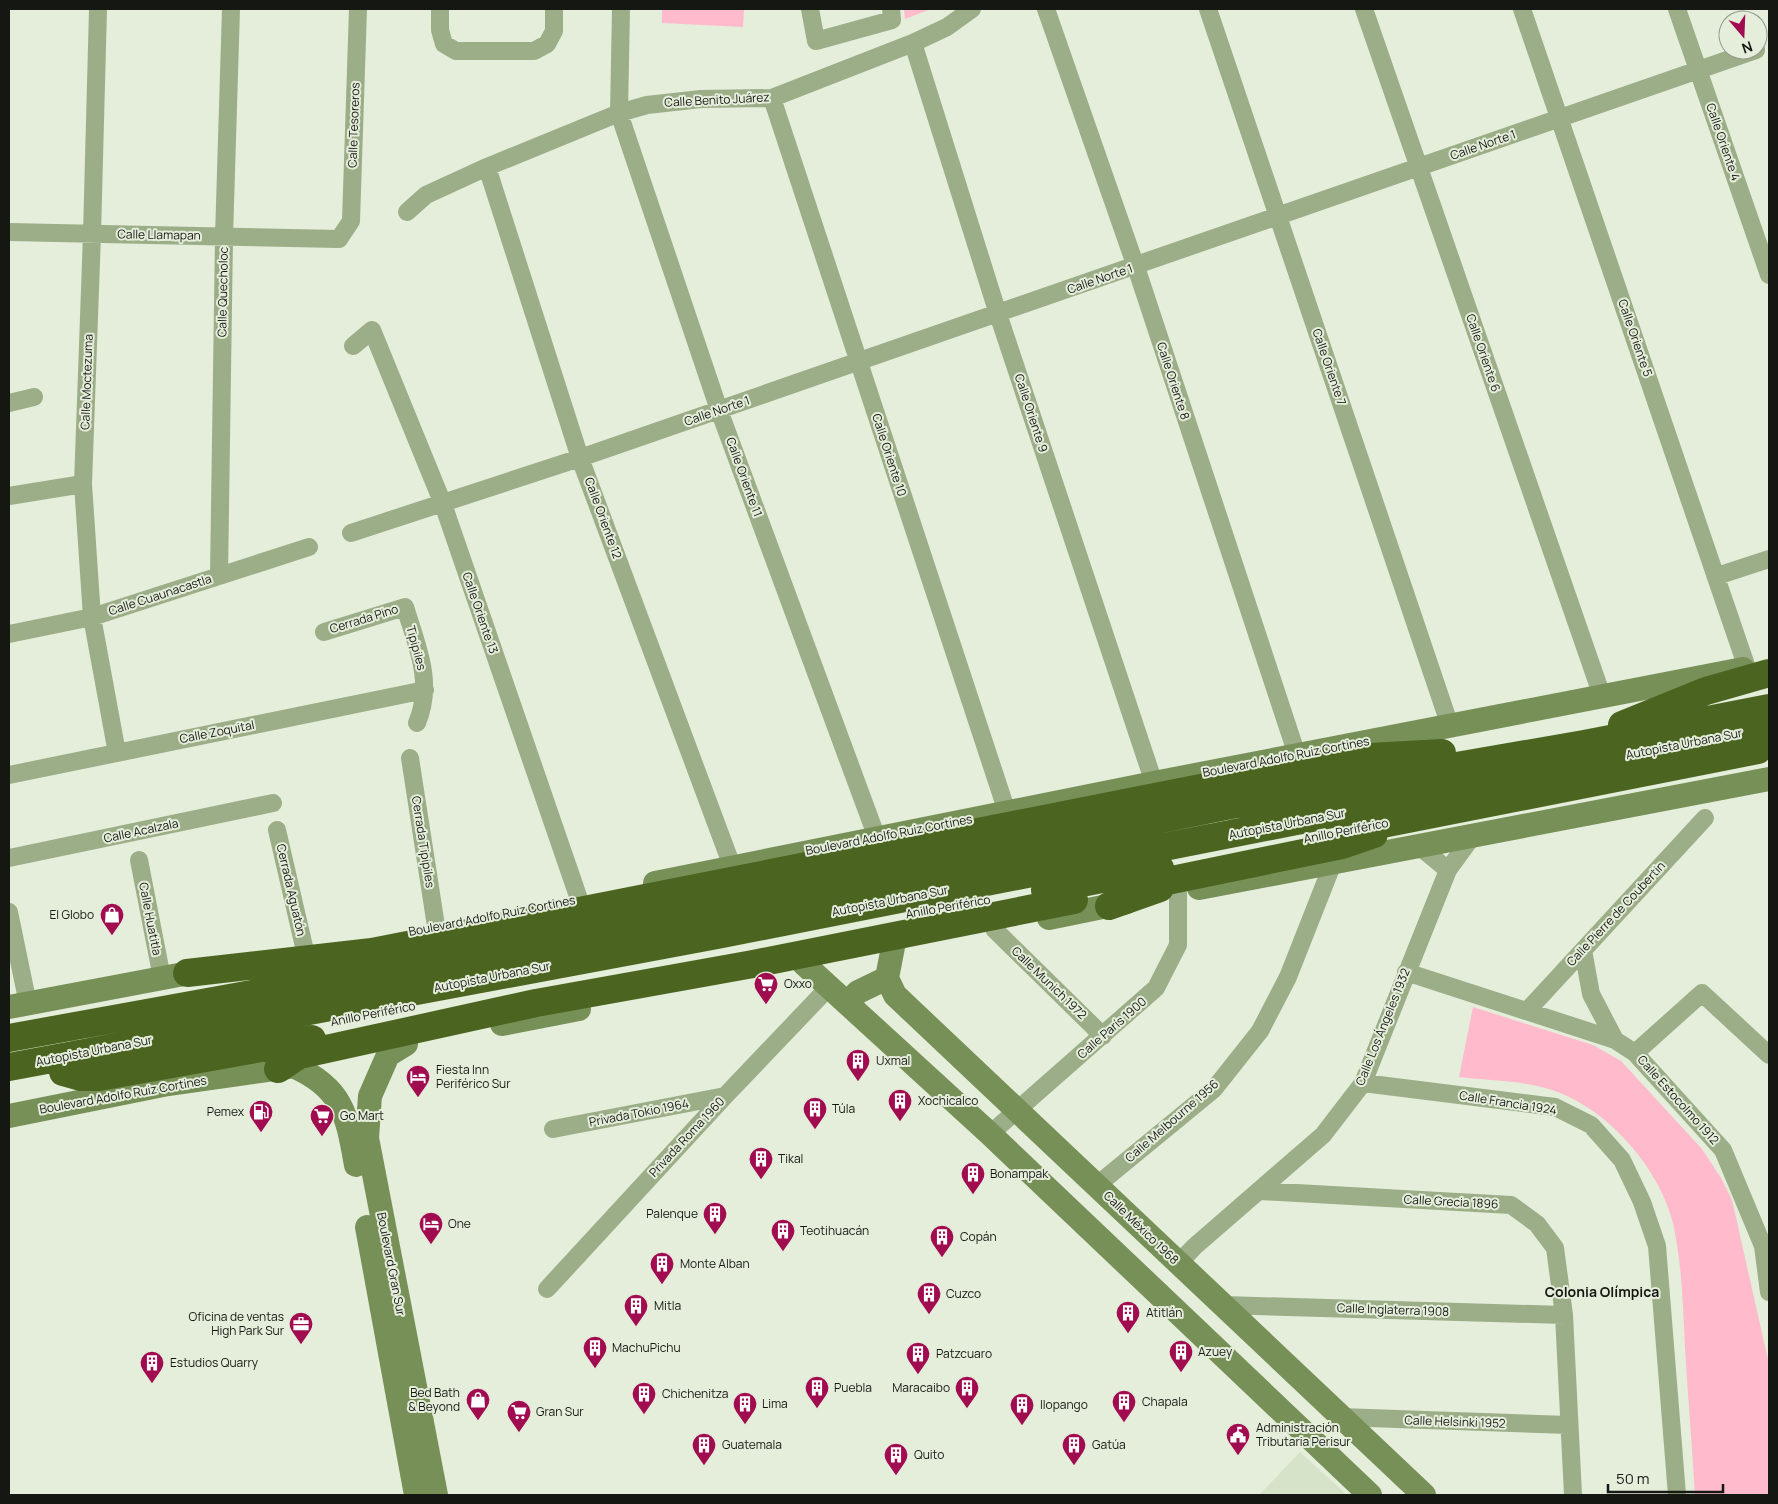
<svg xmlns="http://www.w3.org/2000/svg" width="1778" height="1504" font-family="Manrope,sans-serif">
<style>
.built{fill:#d7e3c9}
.green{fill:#ffbacb}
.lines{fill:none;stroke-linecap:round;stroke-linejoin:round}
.street{stroke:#9cae88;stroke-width:18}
.secondary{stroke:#779057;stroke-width:24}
.highway{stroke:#4b6520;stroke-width:28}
.labels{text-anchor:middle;stroke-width:4;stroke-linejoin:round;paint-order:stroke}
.street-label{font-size:12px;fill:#151812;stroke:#e5eddb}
.poi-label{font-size:12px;fill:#151812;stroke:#e5eddb;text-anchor:start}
.neighbourhood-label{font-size:14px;font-weight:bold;fill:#151812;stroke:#e5eddb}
</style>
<rect width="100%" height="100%" fill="#e5eddb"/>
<path class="built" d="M1300,1452L1347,1495H1259Z"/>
<path class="green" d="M662,9H744L743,27L662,23Z
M904,9H931L905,19Z
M1473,1007L1593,1045L1621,1061L1702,1149L1721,1178L1732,1200L1769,1364V1495H1695C1692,1446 1688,1397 1685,1348C1683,1306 1682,1264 1673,1223C1660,1170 1611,1113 1560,1093C1529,1080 1491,1081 1459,1077Z"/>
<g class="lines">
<path class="street" d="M98,9L92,234L83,484L92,617L117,753
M440,9V30L444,44L456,51H534L547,44L554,31V9
M621,9L619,113L719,410L877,838
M810,9L816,41L892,20L891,9
M1046,9L1136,267L1297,755
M1208,9L1450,726
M1364,9L1602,696
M1522,9L1747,668
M1677,9L1769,275
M913,43L998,314L1154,783
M772,98L1007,812
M487,167L580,458L732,866
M407,212L426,195L487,167L619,113L647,105L701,99L772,98L913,43L947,27L972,9
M9,232L339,239L351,221L358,9
M353,346L372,330L443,504L579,899
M9,403L34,397
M9,496L83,484
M351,533L580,458L1756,50
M219,576L224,237L231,9
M1717,576L1769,559
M324,632L405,607C417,646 434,683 417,723
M9,634L92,617L309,547
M410,758L436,926
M9,775L425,690
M277,830L305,951
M1420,847L1448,870
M9,858L273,803
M139,860L162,978
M9,912L28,1004
M994,929L1103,1036
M1583,950L1591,994L1615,1040
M1406,972L1615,1040L1635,1053L1723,1150L1763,1246L1769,1292
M1527,1011L1705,818
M1635,1053L1702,993L1769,1055
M1363,1083L1555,1107L1591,1125L1622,1160L1642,1202L1657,1246L1677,1495
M553,1129L725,1096
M990,1134L1156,988L1178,945V892
M1096,1186L1214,1089L1260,1031L1288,977L1333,863
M1260,1191L1511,1205L1537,1224L1555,1248L1564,1315L1573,1495
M1178,1264L1194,1247L1323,1135L1363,1083L1448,870L1472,837
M547,1289L725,1096L828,988
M1223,1305L1564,1315
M1340,1417L1569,1425"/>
<path class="secondary" d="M655,883L1154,783L1743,669
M1199,888L1769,779
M1049,918L1127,902
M893,947L887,978L895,995L1424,1495
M804,964L990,1134L1370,1495
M847,1003L858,992L887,978
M9,1007L205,970
M502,1024L579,1009
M406,1044L388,1055L370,1096L367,1138L436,1495
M293,1066C343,1088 347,1115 356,1165
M9,1116L168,1084L295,1066
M367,1227L416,1495"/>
<path class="highway" d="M1622,725L1706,691L1769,673
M1352,830L1758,750
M1138,887L1342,845L1374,834
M1045,890L1160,868
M1109,906L1160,888
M187,973L372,952L1352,758L1442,753
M9,1038L664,919L1226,806L1584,744L1769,708
M9,1067L717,935L1769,728
M278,1069L299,1055L536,1003L753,964L1074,900
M63,1072L81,1077H99L312,1039"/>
</g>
<defs>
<symbol id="shop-pin" viewBox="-11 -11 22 30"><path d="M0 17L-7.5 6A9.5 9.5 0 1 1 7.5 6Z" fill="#a10b4f" stroke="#e5eddb"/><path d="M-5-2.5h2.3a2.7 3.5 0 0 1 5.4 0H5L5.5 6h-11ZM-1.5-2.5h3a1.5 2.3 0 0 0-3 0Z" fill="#fff"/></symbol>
<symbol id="supermarket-pin" viewBox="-11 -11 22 30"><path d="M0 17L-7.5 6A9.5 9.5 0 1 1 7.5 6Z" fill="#a10b4f" stroke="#e5eddb"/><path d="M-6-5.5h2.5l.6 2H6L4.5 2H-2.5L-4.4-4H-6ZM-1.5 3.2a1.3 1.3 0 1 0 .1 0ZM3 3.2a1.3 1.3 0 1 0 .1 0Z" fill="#fff"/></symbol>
<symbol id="building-pin" viewBox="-11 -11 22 30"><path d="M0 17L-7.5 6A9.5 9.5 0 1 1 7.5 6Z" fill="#a10b4f" stroke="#e5eddb"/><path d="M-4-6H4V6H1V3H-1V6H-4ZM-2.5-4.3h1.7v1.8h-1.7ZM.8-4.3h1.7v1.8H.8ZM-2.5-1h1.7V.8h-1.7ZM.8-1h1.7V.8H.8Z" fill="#fff"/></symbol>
<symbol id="hotel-pin" viewBox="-11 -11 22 30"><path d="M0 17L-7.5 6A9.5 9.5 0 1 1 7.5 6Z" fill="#a10b4f" stroke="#e5eddb"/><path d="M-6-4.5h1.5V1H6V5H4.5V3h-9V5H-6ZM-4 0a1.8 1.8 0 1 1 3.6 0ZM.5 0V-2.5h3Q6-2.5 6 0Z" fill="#fff"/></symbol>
<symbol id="fuel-pin" viewBox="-11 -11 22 30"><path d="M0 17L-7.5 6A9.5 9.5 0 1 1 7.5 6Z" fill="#a10b4f" stroke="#e5eddb"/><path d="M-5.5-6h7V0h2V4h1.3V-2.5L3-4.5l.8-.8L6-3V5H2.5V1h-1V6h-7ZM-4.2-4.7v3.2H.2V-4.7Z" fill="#fff"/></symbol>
<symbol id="office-pin" viewBox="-11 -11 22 30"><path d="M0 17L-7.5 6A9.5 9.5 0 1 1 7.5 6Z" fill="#a10b4f" stroke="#e5eddb"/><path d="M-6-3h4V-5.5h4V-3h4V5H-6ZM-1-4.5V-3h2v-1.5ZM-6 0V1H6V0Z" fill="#fff"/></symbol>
<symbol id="civic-pin" viewBox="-11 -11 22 30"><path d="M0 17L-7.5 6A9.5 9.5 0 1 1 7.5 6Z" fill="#a10b4f" stroke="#e5eddb"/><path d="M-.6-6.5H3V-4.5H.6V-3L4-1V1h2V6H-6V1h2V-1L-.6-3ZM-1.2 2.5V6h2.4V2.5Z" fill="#fff"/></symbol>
</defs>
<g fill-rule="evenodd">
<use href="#shop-pin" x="98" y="901" width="28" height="38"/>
<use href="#supermarket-pin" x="752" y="970" width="28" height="38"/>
<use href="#building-pin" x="844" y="1047" width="28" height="38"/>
<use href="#hotel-pin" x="404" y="1063" width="28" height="38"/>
<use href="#building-pin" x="886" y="1087" width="28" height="38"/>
<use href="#building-pin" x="801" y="1095" width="28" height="38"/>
<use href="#fuel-pin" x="247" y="1098" width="28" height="38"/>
<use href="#supermarket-pin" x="308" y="1102" width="28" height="38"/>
<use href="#building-pin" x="747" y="1145" width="28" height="38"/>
<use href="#building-pin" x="959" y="1160" width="28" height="38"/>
<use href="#building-pin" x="701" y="1200" width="28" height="38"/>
<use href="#hotel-pin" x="417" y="1210" width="28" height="38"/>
<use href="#building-pin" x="769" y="1217" width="28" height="38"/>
<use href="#building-pin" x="928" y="1223" width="28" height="38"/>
<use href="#building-pin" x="648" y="1250" width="28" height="38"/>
<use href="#building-pin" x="915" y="1280" width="28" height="38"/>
<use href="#building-pin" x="622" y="1292" width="28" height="38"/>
<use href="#building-pin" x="1114" y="1299" width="28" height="38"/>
<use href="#office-pin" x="287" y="1310" width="28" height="38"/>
<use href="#building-pin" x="581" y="1334" width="28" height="38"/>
<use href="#building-pin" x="1167" y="1338" width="28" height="38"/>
<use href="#building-pin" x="904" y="1340" width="28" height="38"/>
<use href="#building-pin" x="138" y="1349" width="28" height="38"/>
<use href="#building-pin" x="803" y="1374" width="28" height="38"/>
<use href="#building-pin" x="953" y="1374" width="28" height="38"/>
<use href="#building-pin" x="630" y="1380" width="28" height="38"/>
<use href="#shop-pin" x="464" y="1386" width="28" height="38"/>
<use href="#building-pin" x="1110" y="1388" width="28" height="38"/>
<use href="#building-pin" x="731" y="1390" width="28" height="38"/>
<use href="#building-pin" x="1008" y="1391" width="28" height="38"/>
<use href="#supermarket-pin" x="505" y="1398" width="28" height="38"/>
<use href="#civic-pin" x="1224" y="1421" width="28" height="38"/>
<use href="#building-pin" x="690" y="1431" width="28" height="38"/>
<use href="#building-pin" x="1060" y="1431" width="28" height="38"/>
<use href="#building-pin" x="882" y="1441" width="28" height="38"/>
</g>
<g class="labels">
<g class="street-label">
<text transform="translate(717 100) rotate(-3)" y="4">Calle Benito Juárez</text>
<text transform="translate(354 125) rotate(-88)" y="4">Calle Tesoreros</text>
<text transform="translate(1723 142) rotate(71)" y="4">Calle Oriente 4</text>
<text transform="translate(1483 145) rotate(-19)" y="4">Calle Norte 1</text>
<text transform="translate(159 235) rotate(1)" y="4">Calle Llamapan</text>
<text transform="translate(1100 279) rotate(-19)" y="4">Calle Norte 1</text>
<text transform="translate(223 292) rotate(-89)" y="4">Calle Quecholoc</text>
<text transform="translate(1635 338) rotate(71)" y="4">Calle Oriente 5</text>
<text transform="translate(1483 353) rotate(71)" y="4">Calle Oriente 6</text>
<text transform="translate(1329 367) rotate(71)" y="4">Calle Oriente 7</text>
<text transform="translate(1173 381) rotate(72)" y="4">Calle Oriente 8</text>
<text transform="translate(87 382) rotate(-88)" y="4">Calle Moctezuma</text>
<text transform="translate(717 411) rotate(-19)" y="4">Calle Norte 1</text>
<text transform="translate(1031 413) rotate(72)" y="4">Calle Oriente 9</text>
<text transform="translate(889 455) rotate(72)" y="4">Calle Oriente 10</text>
<text transform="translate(744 477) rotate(70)" y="4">Calle Oriente 11</text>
<text transform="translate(603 518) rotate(70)" y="4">Calle Oriente 12</text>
<text transform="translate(160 595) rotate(-18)" y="4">Calle Cuaunacastla</text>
<text transform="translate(480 613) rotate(71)" y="4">Calle Oriente 13</text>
<text transform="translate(364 619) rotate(-17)" y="4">Cerrada Pino</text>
<text transform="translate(416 648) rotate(75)" y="4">Tipipiles</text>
<text transform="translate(217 732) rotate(-11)" y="4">Calle Zoquital</text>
<text transform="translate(1684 744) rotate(-11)" y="4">Autopista Urbana Sur</text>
<text transform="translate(1286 757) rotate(-11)" y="4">Boulevard Adolfo Ruiz Cortines</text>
<text transform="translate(1287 824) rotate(-11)" y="4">Autopista Urbana Sur</text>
<text transform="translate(141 831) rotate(-12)" y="4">Calle Acalzala</text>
<text transform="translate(1346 831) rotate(-11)" y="4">Anillo Periférico</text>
<text transform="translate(889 835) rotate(-11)" y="4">Boulevard Adolfo Ruiz Cortines</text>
<text transform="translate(423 842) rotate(81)" y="4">Cerrada Tipipiles</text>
<text transform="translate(291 890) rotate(77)" y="4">Cerrada Aguatón</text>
<text transform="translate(890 901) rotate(-11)" y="4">Autopista Urbana Sur</text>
<text transform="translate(948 907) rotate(-10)" y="4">Anillo Periférico</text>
<text transform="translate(1616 914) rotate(-47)" y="4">Calle Pierre de Coubertin</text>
<text transform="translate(492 916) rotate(-11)" y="4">Boulevard Adolfo Ruiz Cortines</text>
<text transform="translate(150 919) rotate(79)" y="4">Calle Huatitla</text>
<text transform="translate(492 977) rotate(-11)" y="4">Autopista Urbana Sur</text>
<text transform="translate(1049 983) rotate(44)" y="4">Calle Munich 1972</text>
<text transform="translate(373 1014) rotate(-11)" y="4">Anillo Periférico</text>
<text transform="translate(1383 1027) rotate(-68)" y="4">Calle Los Ángeles 1932</text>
<text transform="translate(1112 1028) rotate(-41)" y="4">Calle París 1900</text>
<text transform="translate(94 1051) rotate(-11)" y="4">Autopista Urbana Sur</text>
<text transform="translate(123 1095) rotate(-10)" y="4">Boulevard Adolfo Ruiz Cortines</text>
<text transform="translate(1678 1100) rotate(48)" y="4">Calle Estocolmo 1912</text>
<text transform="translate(1508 1103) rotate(9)" y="4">Calle Francia 1924</text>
<text transform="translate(639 1113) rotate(-11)" y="4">Privada Tokio 1964</text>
<text transform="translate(1172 1121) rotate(-41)" y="4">Calle Melbourne 1956</text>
<text transform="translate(687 1137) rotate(-47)" y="4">Privada Roma 1960</text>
<text transform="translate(1451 1202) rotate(3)" y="4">Calle Grecia 1896</text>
<text transform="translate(1141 1228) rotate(44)" y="4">Calle México 1968</text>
<text transform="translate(391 1264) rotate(79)" y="4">Boulevard Gran Sur</text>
<text transform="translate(1393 1310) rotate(2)" y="4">Calle Inglaterra 1908</text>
<text transform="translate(1455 1422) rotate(2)" y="4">Calle Helsinki 1952</text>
</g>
<g class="poi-label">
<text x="94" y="919" text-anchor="end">El Globo</text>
<text x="784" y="988">Oxxo</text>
<text x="876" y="1065">Uxmal</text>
<text x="436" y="1074">Fiesta Inn<tspan x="436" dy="14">Periférico Sur</tspan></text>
<text x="918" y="1105">Xochicalco</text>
<text x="832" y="1113">Túla</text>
<text x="244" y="1116" text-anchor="end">Pemex</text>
<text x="340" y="1120">Go Mart</text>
<text x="778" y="1163">Tikal</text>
<text x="990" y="1178">Bonampak</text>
<text x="698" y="1218" text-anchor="end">Palenque</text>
<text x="448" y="1228">One</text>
<text x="800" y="1235">Teotihuacán</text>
<text x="960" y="1241">Copán</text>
<text x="680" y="1268">Monte Alban</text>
<text x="946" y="1298">Cuzco</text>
<text x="654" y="1310">Mitla</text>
<text x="1146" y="1317">Atitlán</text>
<text x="284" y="1321" text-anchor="end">Oficina de ventas<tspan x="284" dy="14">High Park Sur</tspan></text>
<text x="612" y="1352">MachuPichu</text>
<text x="1198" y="1356">Azuey</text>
<text x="936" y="1358">Patzcuaro</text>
<text x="170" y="1367">Estudios Quarry</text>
<text x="834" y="1392">Puebla</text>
<text x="950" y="1392" text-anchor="end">Maracaibo</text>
<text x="460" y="1397" text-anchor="end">Bed Bath<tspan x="460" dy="14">&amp; Beyond</tspan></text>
<text x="662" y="1398">Chichenitza</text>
<text x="1142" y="1406">Chapala</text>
<text x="762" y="1408">Lima</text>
<text x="1040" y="1409">Ilopango</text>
<text x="536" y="1416">Gran Sur</text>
<text x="1256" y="1432">Administración<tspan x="1256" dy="14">Tributaria Perisur</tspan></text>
<text x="722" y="1449">Guatemala</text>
<text x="1092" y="1449">Gatúa</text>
<text x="914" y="1459">Quito</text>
</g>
<g class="neighbourhood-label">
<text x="1602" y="1297">Colonia Olímpica</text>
</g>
</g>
<rect width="1778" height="1504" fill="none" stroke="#151812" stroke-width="20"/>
<g transform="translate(1743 35) rotate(161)"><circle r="24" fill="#e5eddb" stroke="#92988b"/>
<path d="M0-4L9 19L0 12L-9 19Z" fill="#a10b4f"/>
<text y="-8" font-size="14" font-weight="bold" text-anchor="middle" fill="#151812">N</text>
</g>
<path d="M1608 1484v8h115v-8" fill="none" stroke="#151812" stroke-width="2.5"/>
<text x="1616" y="1484" font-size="15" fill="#151812" stroke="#e5eddb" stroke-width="4" paint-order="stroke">50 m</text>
</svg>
